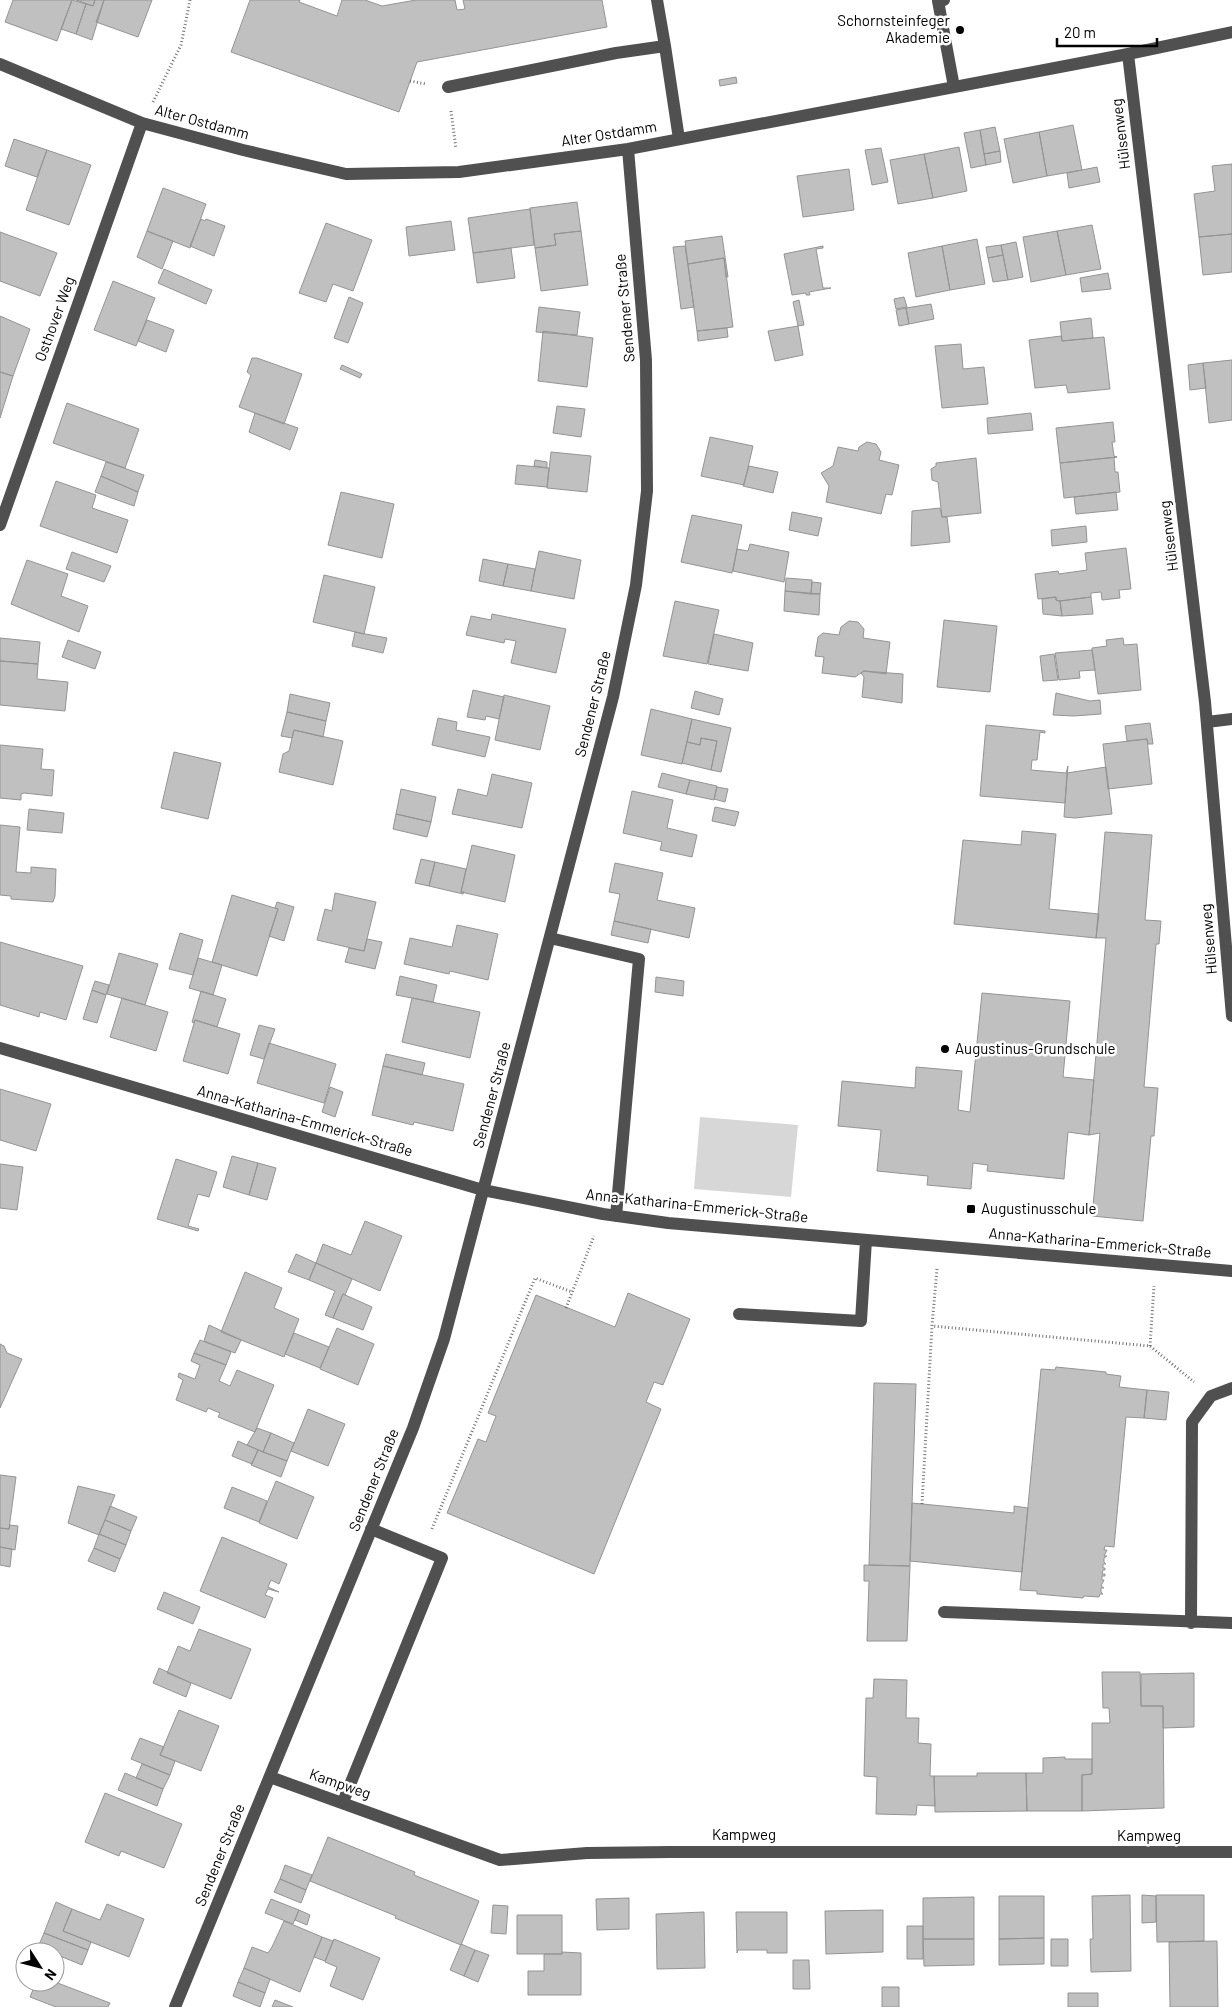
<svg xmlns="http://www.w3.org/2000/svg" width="1232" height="2007" font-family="Barlow,sans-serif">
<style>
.green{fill:#d7d7d7}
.building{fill:#c0c0c0;stroke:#949494}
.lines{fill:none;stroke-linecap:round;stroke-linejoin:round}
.path{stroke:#727272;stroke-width:3;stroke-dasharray:1 2.5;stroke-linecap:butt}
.minor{stroke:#505050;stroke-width:12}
.poi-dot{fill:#000;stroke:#fff;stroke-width:2}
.labels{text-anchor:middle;stroke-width:5;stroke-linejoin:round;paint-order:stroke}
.poi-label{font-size:15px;fill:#000;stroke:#fff;text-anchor:start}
.street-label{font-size:15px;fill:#000;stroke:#fff}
</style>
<rect width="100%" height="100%" fill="#fff"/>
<path class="green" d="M700,1117L798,1125L791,1197L694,1189Z"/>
<path class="building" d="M13,0H72L57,41L5,22Z
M72,0L86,4L76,34L61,29Z
M76,0H95L93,6Z
M95,0H104L92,40L76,34L86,4L93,6Z
M104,0H152L138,37L96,22Z
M250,0H300L299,2L337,16L342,0H365L382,6L416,0H455L457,10L465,9L463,0H602L607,27L417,62L399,112L231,52Z
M736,77L737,83L720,86L719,80Z
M1073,125L1082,170L1047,176L1039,132Z
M995,127L1000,151L984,154L980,130Z
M980,130L986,165L971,168L964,133Z
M1039,132L1047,176L1013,183L1004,139Z
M14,139L47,150L37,177L5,166Z
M959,147L967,191L933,198L924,154Z
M881,148L888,182L872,185L865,150Z
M47,150L91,165L69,225L26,210Z
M1000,151L1001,162L986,165L984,154Z
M924,154L933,198L898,204L890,160Z
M1232,164V234L1199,237L1194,194L1215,191L1212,166Z
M1097,167L1100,182L1069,188L1067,173Z
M849,169L854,210L803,217L797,176Z
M163,188L206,204L190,248L147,231Z
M577,202L581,231L554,234L556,245L535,248L530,208Z
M530,209L534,245L473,253L468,218Z
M201,219L205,221L206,219L225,226L214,256L190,246Z
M451,221L455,250L409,256L406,227Z
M326,223L372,240L353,291L333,284L326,302L299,293Z
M1092,225L1101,269L1066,275L1057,231Z
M147,231L173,241L162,269L137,257Z
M581,231L588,285L541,291L535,248L556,245L554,234Z
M1057,231L1066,275L1031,282L1023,237Z
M0,232L57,253L40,296L0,281Z
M1232,234V272L1203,275L1199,237Z
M722,236L728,277H726L724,258L688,264L685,241Z
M977,239L985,284L950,290L942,246Z
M1016,242L1023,277L1008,280L1001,245Z
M1001,245L1003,255L988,258L986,247Z
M685,246L694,307L681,309L673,247Z
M823,246V248L816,249L823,288H831L809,292L810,295H806V293L792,295L784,254Z
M942,246L950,290L916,297L908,253Z
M511,248L515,278L477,283L473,253Z
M1003,255L1008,280L993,282L988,258Z
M724,258L733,327L697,331L688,264Z
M164,269L212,290L206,304L158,283Z
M1108,273L1111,289L1082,292L1080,278Z
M113,281L155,298L136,346L94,330Z
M349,297L363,303L348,343L334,338Z
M904,297L907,307L896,309L894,299Z
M799,300L804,325L798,326L793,302Z
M931,304L934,319L909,324L906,308Z
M539,307L580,312L577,335L536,332Z
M906,308L909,324L899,326L896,310Z
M0,316L30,329L13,376L0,372Z
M1091,318L1093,338L1062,341L1060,322Z
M147,320L174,330L166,352L138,341Z
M798,326L803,355L775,361L768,331Z
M727,328L728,337L698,341L697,331Z
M543,331L593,338L587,387L538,381Z
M1061,336L1062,341L1104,337L1110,389L1068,393L1066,385L1035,388L1029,340Z
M961,344L963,369L984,367L988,404L942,408L935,346Z
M252,358H257L302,374L284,424L239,407L251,375L247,372Z
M1232,360V420L1209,423L1203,363Z
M1203,363L1206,388L1190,390L1188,365Z
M342,365L362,374L360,378L340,369Z
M0,372L13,376L0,418Z
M67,403L139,429L125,468L53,443Z
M557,406L585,409L581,437L553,433Z
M255,413L298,428L290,450L249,432Z
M1031,413L1033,430L988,434L987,418Z
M1113,422L1115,442H1112L1114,456L1117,457L1060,463L1056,428Z
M710,437L753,446L744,485L701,476Z
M867,442L876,444L881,452L879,460L899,465L892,495L886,494L881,514L826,502L829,486L821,473L833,466L838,447L858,451L859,447Z
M551,452L591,456L587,492L547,488Z
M1114,457L1115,472H1118L1120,492L1064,498L1060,463L1117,457Z
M976,458L981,513L942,517L938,482L932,480L931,469L936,466V463Z
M535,460L547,462V468L534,466Z
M106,462L144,475L138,492L101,476Z
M517,465L549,468L547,487L515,484Z
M749,466L778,472L773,493L743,486Z
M101,476L138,492L134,506L95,492Z
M56,481L96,495L92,508L128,520L117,553L40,526Z
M341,492L394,504L382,558L328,545Z
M1116,492L1118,510L1076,514L1074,497Z
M940,508L942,517H947L950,542L911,546L912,511Z
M792,512L822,518L818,536L789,530Z
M692,515L742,525L732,573L681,562Z
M1086,526L1087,542L1052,546L1051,530Z
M750,544L789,552L784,582L733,571L737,549L748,551Z
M1126,548L1131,589L1119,590L1120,598L1102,600L1101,592L1091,593V597L1060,601L1056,600V597L1038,599L1035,574L1058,571L1059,574L1087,570L1085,553Z
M539,551L581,560L574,599L531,591Z
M72,552L111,566L104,582L66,569Z
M483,559L508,564L503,586L479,581Z
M27,560L68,574L61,596L88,606L79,632L11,604Z
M508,564L535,569L531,591L503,586Z
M324,575L375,587L364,634L313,622Z
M786,578L812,580L811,594L785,591Z
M812,582L821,583L820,594H811Z
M785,591L820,594L819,615L784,611Z
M1056,597V600L1060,601L1062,616L1043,614L1042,599Z
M1091,597L1093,614L1062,616L1060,601Z
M675,601L719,610L707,664L663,656Z
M492,614L566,629L556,673L511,663L516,641L505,639L504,643L466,635L471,616L491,620Z
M944,620L997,626L990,692L937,687Z
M849,621L858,622L864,629L863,638L890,642L886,674L864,671L855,677L822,673L824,657L815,656L818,637L823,633L839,635L841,627Z
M355,632L387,638L383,653L352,646Z
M714,634L753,643L748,671L708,664Z
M0,638L40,642L38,664L0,661Z
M1123,638L1124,645L1137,644L1141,690L1098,694L1092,648L1107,646L1106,640Z
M68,640L101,652L95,669L62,657Z
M1092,650L1095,670L1079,671L1080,678L1059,680L1055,653Z
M1054,654L1058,680L1043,681L1040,656Z
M0,661L38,664L37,679L68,682L65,711L0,705Z
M864,671L903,674L902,703L862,697L864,677L861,673Z
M473,690L504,697L499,719L486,716L485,720L467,717Z
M695,691L723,699L719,715L691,708Z
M1056,693L1090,701L1100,700L1101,714L1074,716L1053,715Z
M290,694L330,703L326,721L287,712Z
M504,695L550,706L540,750L495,740Z
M651,709L692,719L682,764L641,755Z
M287,712L326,721L323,737L294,730L292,738L281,736Z
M438,718L457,722L456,730L490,737L485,757L432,745Z
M692,719L731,728L721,772L711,770L717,741L701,738L700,745L687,742Z
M1150,723L1153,744H1148L1147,739L1127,741L1125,726Z
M986,725L1045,731V733L1040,732L1037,760H1032L1031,770L1066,773L1068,766L1065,803L980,796Z
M294,730L343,741L333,785L279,772L283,754L289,751Z
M701,738L717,741L711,770L682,763L687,742L700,745Z
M1147,739L1152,784L1108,789L1103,744Z
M0,745L43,749L41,769L54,770L52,796L24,793L21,794V800L0,798Z
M174,752L221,763L208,819L161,808Z
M1106,767L1112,814L1075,818L1064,817L1067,773Z
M662,773L690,780L686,794L658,787Z
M492,774L532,783L522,828L452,814L458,789L487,796Z
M690,780L717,786L714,800L686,794Z
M717,787L728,789L725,802L714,799Z
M401,789L436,797L431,822L396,814Z
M632,791L673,800L667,828L697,835L692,857L660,850L662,842L623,833Z
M715,807L739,812L735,826L712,821Z
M29,809L64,813L62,833L27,830Z
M396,814L431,822L427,837L393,829Z
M0,825L20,827L16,872L31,873V867L56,869L55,896L53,902L11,899V896L0,895Z
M1022,831L1056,834L1049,909L1099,914L1096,938L954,924L963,840L1021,845Z
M1105,832L1152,835L1145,920L1161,921L1159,944H1156L1144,1087L1158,1088L1154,1136H1151L1143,1221L1092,1216L1100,1133L1089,1135L1106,938H1096Z
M472,845L515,855L505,902L461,892Z
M421,859L435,862L429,886L415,883Z
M435,862L466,869L461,892H464L463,894L429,886Z
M615,863L663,873L657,900L695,908L689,938L614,921L620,894L609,892Z
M335,893L376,902L364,951L317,940L325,909L332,911Z
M232,895L278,909L257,976L212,962Z
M277,902L294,907L284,941L269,936L278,909L275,908Z
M614,921L651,929L648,943L611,935Z
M457,925L498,934L488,980L450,971L449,974L404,964L410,938L452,947Z
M180,933L203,940L193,975L169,969Z
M367,939L382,942L375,969L345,962L349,948L364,951Z
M0,942L83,966L66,1020L40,1012L39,1017L0,1005Z
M119,953L158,964L145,1005L107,994Z
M198,958L222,965L213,995L189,988Z
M400,976L437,985L433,1002L396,995Z
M656,977L684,981L683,996L655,992Z
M95,981L109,985L106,995L92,990Z
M92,990L106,995L97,1023L83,1019Z
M201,991L226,999L217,1027L195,1020L194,1023L192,1022Z
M982,993L1070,1001L1063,1077L1094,1080L1089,1135L1068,1132L1064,1179L987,1171L988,1165L973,1163L971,1189L927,1185L928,1176L877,1171L881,1130L838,1126L842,1081L915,1088L916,1067L962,1071L958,1110L970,1112Z
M122,998L168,1012L156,1051L110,1037Z
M412,998L480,1012L470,1058L402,1042Z
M195,1020L240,1034L228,1074L183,1061Z
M259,1025L275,1029L264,1059L250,1055Z
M269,1043L336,1064L324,1103L257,1083Z
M386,1054L425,1063L422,1075L383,1066Z
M383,1066L464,1084L453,1131L414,1122L413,1125L372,1115Z
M330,1087L343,1092L335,1117L322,1112Z
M0,1089L51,1104L36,1151L0,1140Z
M232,1156L258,1163L249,1195L223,1187Z
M176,1159L217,1172L209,1197L198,1194L188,1226L199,1229L198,1231L157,1219Z
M258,1163L276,1168L267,1200L249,1195Z
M0,1164L23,1167L17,1210L0,1208Z
M365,1221L402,1236L380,1291L316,1263L323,1244L351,1255Z
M296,1254L316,1263L309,1280L288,1272Z
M316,1263L352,1279L345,1295L343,1294L333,1318L325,1315L335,1291L309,1280Z
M245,1272L282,1288L274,1308L299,1319L284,1357L221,1332Z
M628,1293L690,1319L663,1385L654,1382L646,1402L661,1409L594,1574L447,1513L478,1439L486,1442L496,1416L488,1413L536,1295L615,1327Z
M343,1294L372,1307L363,1330L333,1318Z
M209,1325L241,1340L235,1353L204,1341Z
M337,1328L374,1344L358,1385L320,1369Z
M294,1333L329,1347L320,1368L285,1354Z
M200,1340L231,1352L226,1365L194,1353Z
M0,1344L4,1346L7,1353L22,1359L0,1408Z
M194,1353L226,1365L219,1381L230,1386L237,1370L274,1385L255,1432L218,1417L220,1413L208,1408L206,1412L176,1400L183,1380L178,1377L179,1373L195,1379L200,1365L191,1361Z
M1056,1367L1106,1372V1374L1121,1376L1119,1387L1147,1390L1144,1418L1126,1417L1114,1547L1105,1546L1104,1550H1107L1104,1556H1107L1104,1558V1562L1106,1564H1103V1568H1105V1570H1103L1102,1574H1105V1576H1102V1580H1104L1101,1586L1104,1588H1101V1592L1103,1594H1100L1099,1597L1084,1596L1083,1598L1037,1594V1591L1020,1590L1041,1369L1055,1370Z
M874,1383L916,1384L910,1566L869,1565Z
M1147,1390L1169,1392L1166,1420L1144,1418Z
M308,1409L345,1424L328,1466L291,1451Z
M257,1428L271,1433L263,1452L247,1445Z
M271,1433L294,1443L287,1461L263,1452Z
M238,1441L258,1450L252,1464L232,1456Z
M258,1450L287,1461L281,1477L251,1465Z
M0,1475L16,1477L9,1529L0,1528Z
M276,1481L314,1497L297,1539L259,1523Z
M78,1486L115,1495L99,1535L68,1523Z
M232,1487L267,1501L259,1522L224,1508Z
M912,1503L1014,1513V1506L1028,1508L1022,1572L910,1561Z
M110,1506L137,1517L131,1531L105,1520Z
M105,1520L131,1531L126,1545L99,1534Z
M10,1525L18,1526L15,1550L0,1547V1528L9,1529Z
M99,1534L126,1545L120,1559L94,1548Z
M222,1537L287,1564L279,1584L271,1580L268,1587L279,1592L268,1589L265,1595L273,1598L265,1618L200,1591Z
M0,1547L12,1549L10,1567L0,1565Z
M94,1548L120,1559L115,1572L88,1561Z
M864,1565L910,1566L907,1641H867L869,1581H864Z
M164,1592L200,1607L193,1624L157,1609Z
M199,1629L251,1649L231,1699L167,1673L178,1646L190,1651Z
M159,1668L191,1683L186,1697L153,1683Z
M1102,1672H1140L1141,1706H1163L1164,1808L1082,1811V1775L1092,1774V1723H1110L1109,1708H1103Z
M1194,1673V1727L1163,1728V1706H1141V1674Z
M874,1679L907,1680L906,1718H919L918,1743L931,1744L930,1776H934L935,1806L917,1805L916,1815L876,1814L877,1777L864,1776L866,1698H873Z
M179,1710L219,1726L201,1771L160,1755Z
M140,1738L164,1747L160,1755L175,1761L170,1775L131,1759Z
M1065,1757V1759H1092V1774L1082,1775V1811H1027L1026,1773H1043V1758Z
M142,1764L170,1775L163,1789L136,1778Z
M125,1773L163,1789L157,1806L118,1790Z
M977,1773H1026L1027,1811L935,1812L934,1776H977Z
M105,1793L182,1824L164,1868L121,1851L119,1856L85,1842Z
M328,1837L415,1872L414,1875L479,1901L461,1945L395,1918L396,1916L310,1881Z
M285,1865L312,1875L306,1890L280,1879Z
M280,1879L306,1890L301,1903L274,1892Z
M1130,1895L1131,1971L1091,1972L1090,1939H1093L1092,1896Z
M1142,1895L1156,1896V1922L1142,1923Z
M1156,1895H1204V1941L1157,1942Z
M999,1896H1044V1938L999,1939Z
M974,1897V1939H923V1898Z
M629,1898V1929L597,1930L596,1899Z
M271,1899L299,1910L293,1924L265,1913Z
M56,1902L72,1909L63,1931L91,1942L88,1950L44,1933Z
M107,1904L144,1919L129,1957L63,1931L72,1909L100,1920Z
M493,1905L508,1906L506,1934L491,1933Z
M299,1910L310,1915L307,1925L295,1920Z
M883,1910V1952L826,1954L825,1911Z
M704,1912L705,1968L657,1969L656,1914Z
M736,1912H787V1953H767V1950H738L737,1953Z
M517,1915H562V1954H517Z
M284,1921L322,1937L300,1992L244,1968L252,1947L268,1953L272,1947Z
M907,1926H923V1959H907Z
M44,1933L88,1950L82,1965L55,1954V1952L38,1947Z
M322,1937L333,1941L325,1961L314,1957Z
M1044,1938V1964L999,1965V1939Z
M334,1939L380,1958L363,2000L330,1986L337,1967L325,1962Z
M923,1939H974V1965L924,1966Z
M1051,1939H1068V1966H1051Z
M1217,1941L1218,2007H1170L1169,1942Z
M461,1944L475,1950L464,1976L450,1970Z
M475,1950L489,1955L478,1982L464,1976Z
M562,1952L581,1953V1995H528V1971H544V1954H562Z
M793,1960H809L810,1989H793Z
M244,1968L270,1979L265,1993L238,1982Z
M36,1982H55L110,2003L108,2007H56L30,1997Z
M238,1982L265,1993L260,2007L233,1996Z
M882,1987H899V2007H882Z
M1068,1993H1098V2007H1068Z
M275,2000L293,2007H272Z"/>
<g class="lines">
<path class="path" d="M410,81L426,84
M153,102L181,45L190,0
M451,111L456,149
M937,1269L932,1326L1150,1346L1194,1382
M566,1308L594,1236
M1150,1346L1154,1286
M922,1504L932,1326
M432,1529L535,1278L572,1292"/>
<path class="minor" d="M657,0L665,46
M944,0L938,1L954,87
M1128,54L1205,702L1232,1016
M0,64L142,123L243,150L346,174L459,172L628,149L1128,54L1232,32
M448,87L616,53L665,46L679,139
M0,525L142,123
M1207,722L1232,719
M550,938L639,959L616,1216
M0,1048L483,1190L603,1214L668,1223L1232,1271
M739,1314L861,1321L866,1240
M944,1612L1232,1623
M1191,1623L1192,1422L1211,1396L1232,1388
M270,1777L500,1860L587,1853L670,1852H1232
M343,1802L442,1558L371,1529
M175,2007L413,1428L444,1339L613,697L636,585L647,491L646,360L628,149"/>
</g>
<g class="poi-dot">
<circle cx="960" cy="30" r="5"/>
<circle cx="945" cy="1049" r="5"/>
<rect x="966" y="1204" width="10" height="10" rx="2.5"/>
</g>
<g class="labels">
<g class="poi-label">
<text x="950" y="26" text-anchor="end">Schornsteinfeger<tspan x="950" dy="17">Akademie</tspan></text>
<text x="955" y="1054">Augustinus-Grundschule</text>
<text x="981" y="1214">Augustinusschule</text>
</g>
<g class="street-label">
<text transform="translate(202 122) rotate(15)" y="5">Alter Ostdamm</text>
<text transform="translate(609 134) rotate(-9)" y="5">Alter Ostdamm</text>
<text transform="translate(1121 134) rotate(-97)" y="5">Hülsenweg</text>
<text transform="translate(625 308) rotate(-95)" y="5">Sendener Straße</text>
<text transform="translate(55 319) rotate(-70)" y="5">Osthover Weg</text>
<text transform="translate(1169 536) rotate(-97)" y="5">Hülsenweg</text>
<text transform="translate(593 704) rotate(-76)" y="5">Sendener Straße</text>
<text transform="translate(1209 939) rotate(-95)" y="5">Hülsenweg</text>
<text transform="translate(492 1095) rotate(-75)" y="5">Sendener Straße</text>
<text transform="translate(305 1121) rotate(16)" y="5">Anna-Katharina-Emmerick-Straße</text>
<text transform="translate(697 1206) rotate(6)" y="5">Anna-Katharina-Emmerick-Straße</text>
<text transform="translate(1100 1243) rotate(5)" y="5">Anna-Katharina-Emmerick-Straße</text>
<text transform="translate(374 1480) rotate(-68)" y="5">Sendener Straße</text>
<text transform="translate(340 1784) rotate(19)" y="5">Kampweg</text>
<text x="744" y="1840">Kampweg</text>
<text x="1149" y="1841">Kampweg</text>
<text transform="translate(220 1855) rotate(-68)" y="5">Sendener Straße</text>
</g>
</g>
<g transform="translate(40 1967) rotate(126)"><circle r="24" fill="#ffffff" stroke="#999999"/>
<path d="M0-4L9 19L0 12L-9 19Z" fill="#000000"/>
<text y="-8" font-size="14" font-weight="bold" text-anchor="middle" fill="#000000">N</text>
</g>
<path d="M1057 38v8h100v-8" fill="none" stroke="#000000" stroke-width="2.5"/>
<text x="1064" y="38" font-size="15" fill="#000000" stroke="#ffffff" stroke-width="4" paint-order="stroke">20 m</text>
</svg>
